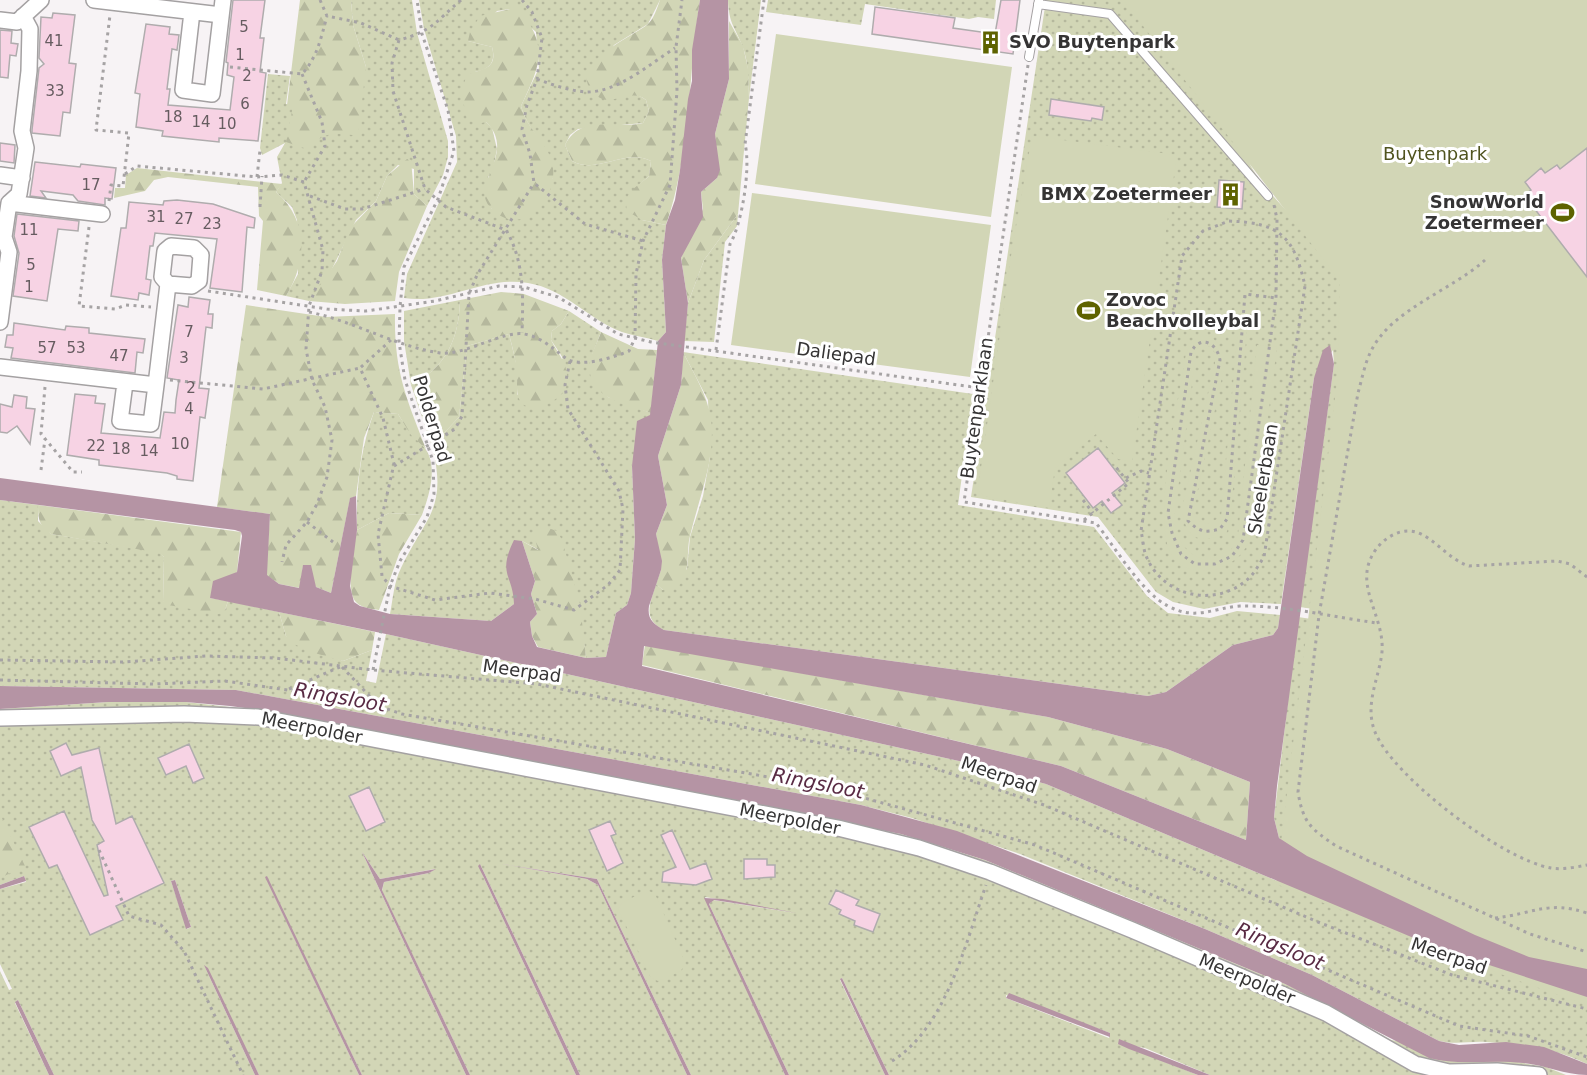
<svg xmlns="http://www.w3.org/2000/svg" width="1587" height="1075" font-family="'DejaVu Sans',sans-serif">
<style>
.grass{fill:url(#grass-dots);fill-rule:evenodd}
.forest{fill:url(#forest-firs)}
.park{fill:#d2d6b6}
.water{fill:#b594a4;fill-rule:evenodd}
.building{fill:#f7d3e4;stroke:#afacad;stroke-width:1.5}
.lines{fill:none;stroke-linecap:round;stroke-linejoin:round}
.service-casing{stroke:#a4a1a2;stroke-width:10}
.minor-casing{stroke:#a4a1a2;stroke-width:18}
.path{stroke:#a6a3a4;stroke-width:3;stroke-dasharray:3 4.5;stroke-linecap:butt}
.service{stroke:#fff;stroke-width:8}
.minor{stroke:#fff;stroke-width:15}
.labels{text-anchor:middle;stroke-width:6;stroke-linejoin:round;paint-order:stroke}
.number-label{font-size:15px;fill:#665c60}
.poi-label{font-size:18px;font-weight:bold;fill:#353434;stroke:#fff;text-anchor:start}
.park-label{font-size:18px;fill:#50541f;stroke:#fff}
.street-label{font-size:18px;fill:#353434;stroke:#fff}
.water-label{font-size:20px;font-style:italic;fill:#592b44;stroke:#fff}
</style>
<defs>
<pattern id="grass-dots" width="8" height="8" patternUnits="userSpaceOnUse" patternTransform="scale(1.5)"><rect width="8" height="8" fill="#d2d6b6"/><path d="M2 2h.1M6 6h.1" fill="none" stroke="#b5b89d" stroke-width="1.8" stroke-linecap="round"/></pattern>
<pattern id="forest-firs" width="22" height="20" patternUnits="userSpaceOnUse" patternTransform="scale(1.5)"><rect width="22" height="20" fill="#d2d6b6"/><path d="M5 1l3.5 6h-7zM16 11l3.5 6h-7z" fill="#b5b89d"/></pattern>
</defs>
<rect width="100%" height="100%" fill="#f7f3f5"/>
<path class="grass" d="M351,0H412L417,33L448,141V157L443,175L427,206L414,194V169L398,165L387,176L376,201L356,220L326,281L309,301L286,296L298,274L297,220L292,207L276,192L282,183L277,157L285,143L262,155L260,148L268,74L290,76L286,104L293,105L317,139L331,132L366,67L353,25Z
M419,0H660L648,24L614,45L589,86C608,113 626,84 646,100L649,111L643,123L578,129L570,135L565,145L572,161C598,175 624,148 651,161L649,176L640,184L642,220L666,225L662,260L666,332L658,341C646,337 633,336 622,332C589,320 565,289 528,283C485,275 446,305 404,298L407,274L457,162L456,136L424,29ZM510,9L536,32L539,68L521,106C529,135 552,146 553,178L511,219L491,208L488,177L493,169L497,149L492,128L486,122L475,72C490,69 496,62 492,47L468,41L497,11Z
M728,0H761L749,98C748,81 749,62 742,45C734,25 729,24 728,0Z
M768,0H996L994,19L978,17L969,19L865,4L861,25L766,12Z
M1046,0H1131L1247,157C1256,188 1333,256 1359,279L1587,886L1286,845L1279,838L1274,818L1298,617L1325,621L1327,611L1300,607L1334,364L1333,350L1314,378L1281,604L1240,602L1204,609L1173,602L1156,592L1098,517L971,497Z
M738,214L737,226L725,242L714,342L684,341L688,303L704,260Z
M460,300C459,338 447,367 411,385L404,341V311Z
M569,311L601,332L592,355L608,397L651,413L632,466L635,539L631,593L627,605L616,613L606,657L586,658L584,643L539,550L522,541L514,604L491,621L390,614C393,598 394,582 401,568C426,516 448,509 432,446L459,417L467,346L509,334L518,371L517,395L563,358L551,340L552,331L561,324Z
M683,352L973,394L958,505L1094,527L1147,596L1168,613L1210,618L1237,611L1280,615L1278,628L1273,635L1233,645L1166,692L1148,696L664,630C642,619 650,604 656,584L663,590L687,569L690,537L703,496L710,457L708,400Z
M374,412L398,414C406,427 415,436 424,447C439,465 429,496 422,515L389,513L357,530C356,489 360,450 374,412Z
M0,500L38,505V521L51,534L159,552L164,557L163,601L225,610L228,601L279,612L286,636L343,661L372,650L366,681L376,683L386,634L959,761L1046,784L1375,922L1587,997V1064C1555,1048 1521,1044 1486,1042C1468,1041 1458,1045 1439,1041L1312,975L1205,929L1020,854L912,818L861,805L236,690L0,686Z
M108,702H186L281,713L462,751L901,834L985,860L1285,984L1332,1006L1391,1040L1546,1067L1566,1075H1210L1145,1048L1117,1043L1198,1075H889L842,978L840,980L885,1075H789L709,904L713,900L796,913L705,897L785,1075H691L597,879L502,864L587,879L598,885L687,1075H580L480,864L483,876L576,1075H470L382,891L384,882L429,873L435,869L380,879L362,852L466,1075H362L265,876L359,1075H259L204,965L255,1075H54L18,1000L15,1003L49,1075H0V971L9,990L12,989L0,964V889L26,882L24,876L0,885V709ZM175,880L191,927L187,929L171,881ZM1006,995L1110,1033L1109,1038L1006,998Z"/>
<path class="forest" d="M300,0H351L353,25L366,67L358,136C337,133 322,130 310,150L286,142L293,106L287,105Z
M660,0H700C688,74 691,153 666,225L642,220L627,211C623,192 636,188 649,176L651,161C624,148 598,175 572,161L565,145C581,113 616,130 643,123L649,111L646,100C630,87 612,108 597,96C561,67 630,38 647,25C654,19 657,8 660,0Z
M516,3C548,47 543,59 521,106C527,130 547,142 552,162C561,197 521,242 490,207C469,184 518,153 486,122L477,124L467,119L461,91L467,75C483,68 498,69 492,47L468,41L470,32L480,16L510,9Z
M729,21L743,46L748,69L749,98L738,214L704,260L688,303L681,258L703,209L701,192L717,178L715,134L729,79Z
M407,159L411,160L414,194L427,206L399,272L395,301L345,304L309,301L337,261L350,228L376,201L387,176Z
M137,168L282,184L276,192C309,220 307,262 286,296L257,290L263,221L259,216L258,187L168,177L154,180L145,191L114,198L115,188H125L126,175Z
M501,292L524,294L569,311L561,324L552,331L551,340C558,354 569,365 567,382C566,400 531,416 521,402C517,397 517,390 517,384C518,367 513,350 509,334L467,346L459,417L432,446L411,385C447,367 459,338 460,300Z
M246,305L326,317L395,314C394,371 406,397 426,449L411,435L398,414L374,412L364,438L356,496L350,499L331,593L316,587L303,566L300,588L279,584L266,575L270,514L217,507Z
M601,332L638,349L657,350L651,413C626,405 585,397 590,363C591,352 598,342 601,332Z
M683,352C694,374 707,394 711,419C716,460 699,497 690,536C686,551 691,571 680,584C675,589 669,590 663,590L656,584L661,570L656,534L667,505L658,456L681,385Z
M38,505L241,532L237,572L210,598L228,601L225,610L219,614L168,605L163,601L164,557L159,553L51,534C39,526 38,519 38,505Z
M389,513L422,515L399,554L379,610C372,609 362,608 357,603C344,592 354,547 357,530Z
M545,527L557,531L562,540L580,604L586,658L538,647L532,636L530,622L537,614L531,594L535,581L522,541L538,550L534,535L538,529Z
M279,612L375,632L372,650L343,661L311,652L292,643L286,636Z
M645,645L1048,717L1167,749L1250,782L1246,840L1061,766L642,665Z
M0,814L25,866L0,878Z"/>
<path class="park" d="M1123,0H1587V1005L1508,977L1276,884L1337,381L1340,281Z
M776,34L1012,67L991,217L755,184Z
M1032,136L1177,155L1132,462L1118,459L1096,434L1055,468L1049,508L983,496L978,489L1012,249Z
M752,193L991,225L970,377L731,345Z
M1240,306H1249L1230,523L1226,534C1197,544 1186,539 1182,509L1215,363V353L1211,347L1204,345L1196,353L1174,520C1178,541 1183,552 1205,560L1231,550L1238,535L1257,345L1277,347C1272,388 1266,429 1261,469C1258,493 1257,519 1249,541C1237,574 1180,585 1168,547C1155,503 1179,401 1186,353C1198,323 1221,335 1225,363L1193,512L1199,521L1207,524L1221,517Z
M647,890L655,894L685,962L681,971L658,981L651,978L618,909L622,903Z"/>
<path class="water" d="M700,0H728L729,79L715,134L720,170L717,178L701,192L703,217L681,258L688,303L681,385L658,456L667,505L656,534L662,561L661,570L649,606C647,619 653,624 664,630L1148,696L1166,692L1233,645L1273,635L1278,628L1314,378L1323,350L1330,345L1334,364L1277,786L1274,818L1279,838L1307,856L1475,935L1529,957L1587,969V997L1440,949L1046,784L959,761L386,634L210,598L213,581L237,572L242,536L241,532L235,530L0,500V478L270,514L267,575L279,584L299,588L303,565H311L316,587L331,593L350,498L356,496L357,530L350,586L354,602L360,606L390,614L491,621L514,604C513,574 497,575 514,540L522,541L535,581L531,594L537,614L530,622L532,636L537,647L586,658L606,657L616,613L627,605L631,593L635,539L632,466L637,421L650,415L658,341L666,332L662,260L666,225L675,200L680,170L688,99L692,81V50ZM644,646L1048,717L1167,749L1250,782L1246,840L1061,766L642,666Z
M0,686L236,690L861,805L957,831L1205,929L1312,975L1439,1041L1459,1045L1506,1042L1544,1047L1587,1064V1075C1564,1075 1545,1065 1523,1063C1491,1059 1459,1066 1429,1058L1285,984L985,860L901,834L462,751L281,713L230,706L186,702H108L0,709Z
M362,852L380,879L436,869L429,873L384,882L382,890L470,1075H466Z
M480,864L580,1075H576L483,876L478,866Z
M502,864L597,879L691,1075H687L598,885L587,879Z
M24,876L26,881L0,889V885Z
M267,876L362,1075H359L265,877Z
M175,880L191,927L186,929L171,881Z
M704,898L723,899L797,913L714,900L709,904L789,1075H785Z
M204,965L208,968L259,1075H255Z
M842,978L889,1075H885L840,979Z
M1009,993L1110,1033V1037L1006,998Z
M18,1000L54,1075H49L15,1002Z
M1119,1039L1210,1075H1198L1129,1049L1118,1044Z"/>
<path class="building" d="M233,0H265L260,38H264L260,72L266,73L258,141L219,138V142L162,136L163,131L136,127L140,94L135,93L146,24L170,27L169,34L179,35L177,50L172,49L167,89H170L168,105L230,110L234,77L227,75L228,63L226,62Z
M1001,0H1020L1013,54L872,34L875,7L955,18L953,28L995,34Z
M53,13L75,15L69,63L76,64L74,80L70,113L63,112L60,136L32,133V130L39,68L44,64L39,58L41,17L52,18Z
M0,30L12,31L11,43L18,44L16,56L10,55L8,78L0,77Z
M1051,99L1104,107L1102,120L1092,118L1091,121L1049,115Z
M0,143L15,145L14,163L0,161Z
M1587,148V277L1524,195L1531,190L1525,182L1541,168L1545,173L1557,165L1560,169Z
M35,162L80,167L81,164L116,168L112,199L105,198V205L78,201L73,195L41,191L46,198L30,196Z
M1219,180L1244,182L1242,209L1217,207Z
M177,200L213,204L255,218L254,228L247,227L242,292L210,288L217,239L155,233L153,246H150L146,279L151,280L149,295L139,293L138,300L111,296L121,228H126L129,202L163,205L164,201Z
M17,214L79,221L78,231L58,229L47,301L13,296L19,253L14,236Z
M189,297L210,300L208,314H213L212,328L206,327L199,388L209,389L205,418L200,417L193,481L177,479V476L167,473L99,465V460L67,455L75,394L96,396L95,403L105,404L101,433L160,438L164,412L175,413L176,400L179,380L167,378L178,305L188,307Z
M14,323L65,330L66,326L89,328V333L145,339L143,353L137,352L135,373L11,358L13,348L5,347L7,335H13Z
M14,395L27,397L26,408L35,409L30,444L17,426L7,433L0,432V404L12,407Z
M1098,448L1125,483L1112,493L1122,505L1111,513L1102,501L1093,508L1066,473Z
M66,743L72,755L99,748L116,824L132,816L164,883L116,906L123,920L90,935L57,865L49,868L29,827L64,811L104,896L108,895L97,845L104,841L92,820L81,767L61,776L50,751Z
M189,744L204,778L193,783L186,766L166,775L158,758Z
M369,787L385,822L366,831L349,796Z
M610,821L616,834L611,836L623,863L607,871L589,830Z
M672,830L690,869L706,863L712,879L696,885L662,882L663,872L676,867L661,835Z
M744,859H767V865H775V877L744,879Z
M836,890L859,900L856,905L880,914L873,932L854,925L855,921L839,914L841,910L829,904Z"/>
<g class="lines">
<defs>
<path id="service" d="M1038,4L1110,14L1268,196
M1029,57L1039,0"/>
<path id="minor" d="M94,0L221,15
M192,12L183,90L212,94L223,0
M0,20L17,22L41,0
M0,175L22,178
M9,203L102,214
M0,322L9,252L4,237L9,203L19,194L26,148L22,131L29,71L30,29L23,16
M0,367L156,385L168,284L162,277L165,251L171,246L194,248L201,255L199,281L192,286L168,284
M125,383L120,421L151,424L156,385
M0,718L184,714L258,717L838,828L919,848L990,872L1132,930L1326,1013L1415,1064L1449,1072L1497,1071L1539,1075"/>
</defs>
<use href="#service" class="service-casing"/>
<use href="#minor" class="minor-casing"/>
<path class="path" d="M320,0L327,16L361,23L399,40
M461,0C436,21 433,31 399,40L392,63L393,91L425,189L446,207L506,230C525,262 523,298 522,333
M522,0L532,12L542,38L537,79L527,105L522,129L530,154L534,183L585,224L643,241
M1028,65L964,502L1096,523C1115,547 1141,592 1168,606C1195,621 1213,608 1240,606C1283,605 1334,617 1377,623
M230,67L302,74C317,58 321,38 327,16
M302,74L322,122L325,146L304,182
M537,79C553,85 570,91 587,92C618,92 650,64 675,48
M125,174L137,166L257,177L282,175L304,182L323,250L322,271L309,306L306,349L312,380L325,407L332,440L327,477L317,504L307,522L286,545L282,562
M257,177L260,150
M310,196L345,209H362L425,189
M109,201L111,185L123,186L129,133L96,130L110,15
M1274,205L1277,219L1276,298L1243,540L1232,556L1215,564H1195L1181,554L1172,533L1168,513L1191,352C1201,334 1217,343 1220,360L1188,521C1200,532 1205,533 1220,529L1227,519L1245,294L1276,298
M260,207L262,176
M1229,221C1280,223 1294,236 1305,286L1264,557C1259,564 1254,574 1248,579C1216,608 1164,597 1147,558C1143,550 1143,539 1141,531L1182,256L1203,231Z
M89,227L79,306L115,309L126,305L151,307
M1485,260C1452,290 1393,309 1372,349C1365,362 1362,379 1358,393L1319,615L1298,792C1303,823 1311,829 1336,846L1530,934L1587,952
M208,291L327,309L366,311L435,301L499,286L524,287L558,297L618,334L651,342L980,388
M309,312C354,321 394,346 440,353C464,356 504,330 524,334C542,337 553,349 567,359C582,368 614,357 629,351L635,338L636,274L643,241L670,185L677,91L676,47L682,0
M391,340L360,368L383,418L394,464L378,534L382,576L390,586L435,600L490,593L535,599L574,610L608,585L620,570L623,509L619,491L568,409L565,385L570,361
M716,350L730,244C742,224 751,167 745,144L764,0
M170,380L263,389L360,368
M45,387L41,434L73,472H82
M394,466L455,429L462,416L469,294L477,275L534,183
M41,470L45,439
M1126,478L1141,471L1149,473
M1083,500L1093,513
M1084,520L1129,483L1114,465
M307,522L333,542
M1587,577L1570,564L1557,561L1469,566C1446,559 1429,530 1408,531C1396,531 1384,539 1377,548C1350,583 1385,614 1382,652C1379,679 1364,704 1375,732C1393,777 1503,860 1551,868C1563,870 1576,867 1587,865
M0,660L124,662L206,656L275,658L373,670L537,684L925,765L1044,805L1318,922L1452,975L1587,1009
M342,667L379,706
M373,670L390,586L400,561L427,517L434,494L433,461L405,380L399,342L400,307L404,267L438,199L454,151L448,110L422,34L417,0
M0,680L153,684L225,681L364,701L402,714L821,786L1035,845L1459,1026L1528,1036L1587,1057
M289,689L340,667
M99,850L129,916L161,925L184,951L243,1075
M1495,918C1533,914 1547,900 1587,913
M892,1061C946,1028 966,942 986,885"/>
<use href="#service" class="service"/>
<use href="#minor" class="minor"/>
</g>
<defs>
<symbol id="building-bare" viewBox="-9 -9 18 18"><path d="M-4-6H4V6H1V3H-1V6H-4ZM-2.5-4.3h1.7v1.8h-1.7ZM.8-4.3h1.7v1.8H.8ZM-2.5-1h1.7V.8h-1.7ZM.8-1h1.7V.8H.8Z" fill="#5e6300" stroke="#fff" stroke-width="2.5" paint-order="stroke"/></symbol>
<symbol id="stadium-bare" viewBox="-9 -9 18 18"><path d="M0-5a6.5 5 0 1 0 0 10a6.5 5 0 1 0 0-10ZM-3.5-1.8h7v3.6h-7Z" fill="#5e6300" stroke="#fff" stroke-width="2.5" paint-order="stroke"/></symbol>
</defs>
<g fill-rule="evenodd">
<use href="#building-bare" x="974" y="26" width="33" height="33"/>
<use href="#building-bare" x="1214" y="178" width="33" height="33"/>
<use href="#stadium-bare" x="1546" y="196" width="33" height="33"/>
<use href="#stadium-bare" x="1072" y="294" width="33" height="33"/>
</g>
<g class="labels">
<g class="number-label">
<text x="244" y="32">5</text>
<text x="54" y="46">41</text>
<text x="240" y="60">1</text>
<text x="247" y="81">2</text>
<text x="55" y="96">33</text>
<text x="245" y="109">6</text>
<text x="173" y="122">18</text>
<text x="201" y="127">14</text>
<text x="227" y="129">10</text>
<text x="91" y="190">17</text>
<text x="156" y="222">31</text>
<text x="184" y="224">27</text>
<text x="212" y="229">23</text>
<text x="29" y="235">11</text>
<text x="31" y="270">5</text>
<text x="29" y="292">1</text>
<text x="189" y="337">7</text>
<text x="47" y="353">57</text>
<text x="76" y="353">53</text>
<text x="119" y="361">47</text>
<text x="184" y="363">3</text>
<text x="191" y="393">2</text>
<text x="189" y="414">4</text>
<text x="180" y="449">10</text>
<text x="96" y="451">22</text>
<text x="121" y="454">18</text>
<text x="149" y="456">14</text>
</g>
<g class="poi-label">
<text x="1009" y="48">SVO Buytenpark</text>
<text x="1212" y="200" text-anchor="end">BMX Zoetermeer</text>
<text x="1544" y="208" text-anchor="end">SnowWorld<tspan x="1544" dy="21">Zoetermeer</tspan></text>
<text x="1106" y="306">Zovoc<tspan x="1106" dy="21">Beachvolleybal</tspan></text>
</g>
<g class="park-label">
<text x="1435" y="160">Buytenpark</text>
</g>
<g class="street-label">
<text transform="translate(836 354) rotate(8)" y="6">Daliepad</text>
<text transform="translate(977 408) rotate(-82)" y="6">Buytenparklaan</text>
<text transform="translate(432 419) rotate(73)" y="6">Polderpad</text>
<text transform="translate(1263 479) rotate(-81)" y="6">Skeelerbaan</text>
<text transform="translate(522 671) rotate(8)" y="6">Meerpad</text>
<text transform="translate(312 728) rotate(11)" y="6">Meerpolder</text>
<text transform="translate(999 775) rotate(19)" y="6">Meerpad</text>
<text transform="translate(790 819) rotate(11)" y="6">Meerpolder</text>
<text transform="translate(1449 956) rotate(19)" y="6">Meerpad</text>
<text transform="translate(1247 979) rotate(23)" y="6">Meerpolder</text>
</g>
<g class="water-label">
<text transform="translate(340 697) rotate(10)" y="7">Ringsloot</text>
<text transform="translate(818 783) rotate(11)" y="7">Ringsloot</text>
<text transform="translate(1280 946) rotate(23)" y="7">Ringsloot</text>
</g>
</g>
</svg>
